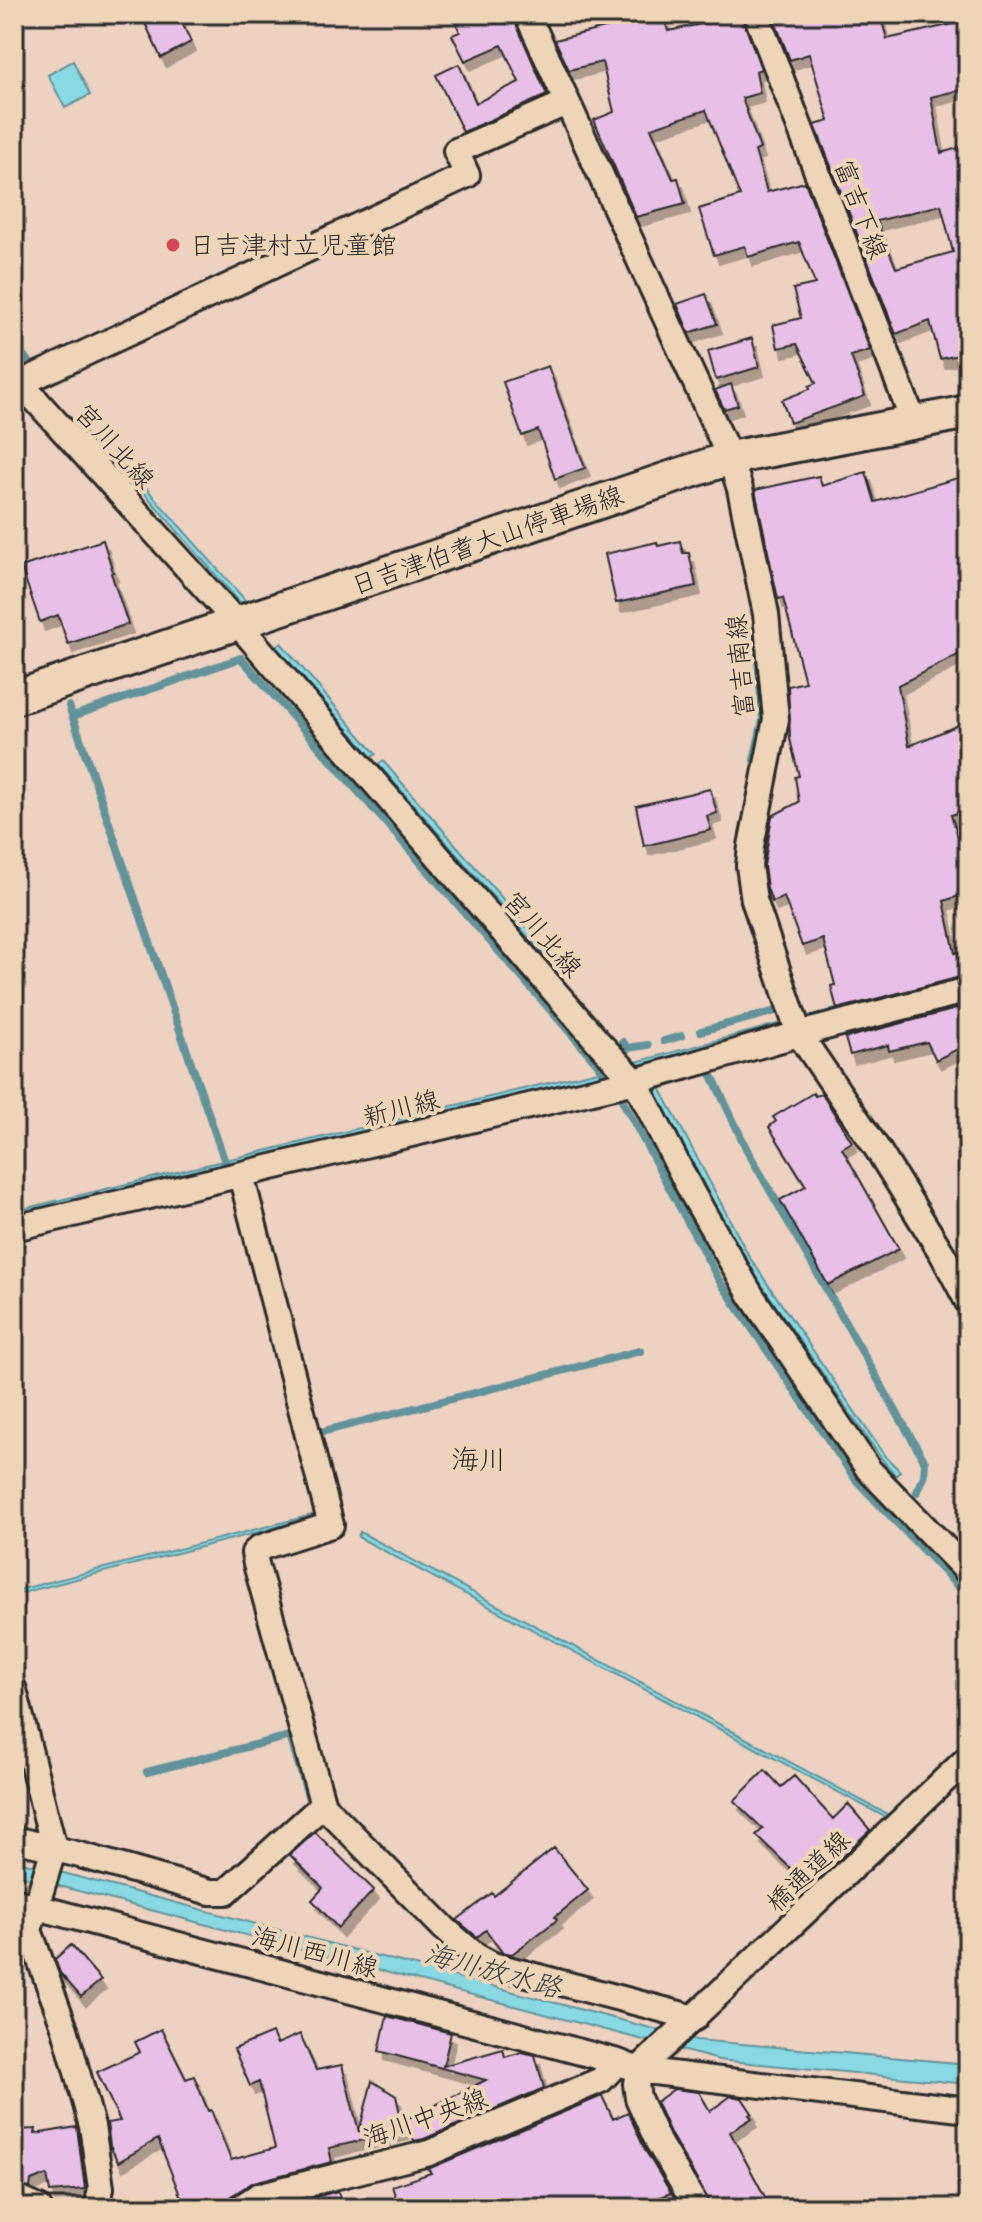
<svg xmlns="http://www.w3.org/2000/svg" width="982" height="2222" font-family="'Patrick Hand','Klee One',sans-serif">
<style>
.water{fill:#88d9e4;stroke:#63939a;stroke-width:2}
.lines{fill:none;stroke-linecap:round;stroke-linejoin:round}
.stream{stroke:#63939a;stroke-width:8}
.building{fill:#e7bfe7;stroke:#2b2b2b;stroke-width:2;fill-rule:evenodd;filter:url(#shadow)}
.minor-casing{stroke:#2b2b2b;stroke-width:30}
.secondary-casing{stroke:#2b2b2b;stroke-width:38}
.minor{stroke:#efd5b7;stroke-width:24}
.secondary{stroke:#efd5b7;stroke-width:32}
.poi-dot{fill:#d1495b;stroke:#efd5b7;stroke-width:3}
.labels{text-anchor:middle;stroke-width:8;stroke-linejoin:round;paint-order:stroke}
.street-label{font-size:26px;fill:#2b2b2b;stroke:#efd5b7}
.poi-label{font-size:26px;fill:#2b2b2b;stroke:#efd5b7;text-anchor:start}
.neighbourhood-label{font-size:28px;fill:#2b2b2b;stroke:#efd5b7}
.water-label{font-size:28px;font-style:italic;fill:#394547;stroke:#efd5b7}
</style>
<defs>
<filter id="shadow"><feDropShadow dx="5" dy="9" stdDeviation="0" flood-color="#0004"/></filter>
</defs>
<rect width="100%" height="100%" fill="#edd1c1"/>
<filter id="ink" filterUnits="userSpaceOnUse"><feTurbulence type="fractalNoise" baseFrequency=".0125" numOctaves="2"/><feDisplacementMap in="SourceGraphic" scale="16" xChannelSelector="R" yChannelSelector="G"/><feConvolveMatrix kernelMatrix="1 2 1 2 8 2 1 2 1" color-interpolation-filters="sRGB"/></filter>
<g filter="url(#ink)">
<path class="water" d="M73,61L90,95L65,108L48,75Z
M130,470L246,601L241,604L126,472Z
M281,643L376,754L372,757L276,647Z
M383,761L561,966L556,969L378,764Z
M968,977V984L641,1068L14,1219V1211L640,1061L807,1016Z
M657,1082L750,1258L885,1456L900,1471L896,1476L881,1458L744,1260L651,1084Z
M320,1513L321,1516L14,1595V1591Z
M360,1532L887,1814L885,1817L358,1537Z
M14,1860L696,2040L968,2064V2084L719,2060L14,1874Z"/>
<g class="lines">
<path class="stream" d="M20,352L31,364
M69,706L226,1165
M73,716L241,658L597,1063L602,1072
M754,760L763,720L756,636
M701,1031L780,1010
M664,1041L681,1036
M623,1042L628,1048L648,1045
M709,1069L747,1150L925,1462L924,1477L917,1492
M620,1096L719,1280L856,1480L968,1597
M321,1432L640,1351
M147,1772L290,1736L309,1799"/>
</g>
<path class="building" d="M141,14H178L191,42L161,58Z
M467,14H512L547,95L463,132L436,75L459,64L476,103L519,82L502,45L465,61L452,35L460,32L455,21Z
M623,14H654L655,20L664,18L668,31L729,18L727,14H741L761,69L756,71L760,93L742,98L760,149L755,151L767,192L805,182L870,350L851,356L865,396L790,423L782,400L810,389L809,386L816,383L797,344L778,348L773,325L801,318L793,289L815,284L799,242L748,257L745,246L714,255L699,209L740,196L706,110L651,128L673,179L678,178L685,204L636,217L594,120L614,112L602,62L569,70L555,40L626,23Z
M772,14H880L887,39L961,22L964,35L968,34V88L931,97L941,153L968,145V353L940,359L930,321L896,334L815,125L829,121L809,54L790,60ZM941,205L953,252L896,268L877,221Z
M706,294L717,324L689,333L677,304Z
M752,338L759,367L716,380L708,351Z
M548,366L585,468L555,479L538,430L522,436L503,382Z
M731,384L738,405L724,409L715,390Z
M866,472L875,502L968,475V650L898,685L909,746L968,721V810L951,815L968,866V893L944,901L955,953L968,951V975L837,1009L831,986L835,985L823,939L802,946L784,897L772,902L767,888L764,866L772,816L799,802L795,777L799,776L790,739L788,686L805,682L783,598L778,599L755,490L819,476L822,486Z
M103,540L113,572L111,573L128,624L68,644L58,615L40,622L21,567Z
M680,541L683,553H689L696,586L616,603L605,554L657,542L658,546Z
M710,789L717,813L707,816L711,830L644,846L636,806Z
M968,1006V1044L936,1060L927,1042L889,1051L888,1045L850,1055L845,1038Z
M813,1093L815,1096L822,1094L852,1142L842,1148L899,1249L828,1285L780,1200L806,1186L769,1127L776,1121L773,1117Z
M765,1770L781,1787L794,1776L833,1819L848,1804L870,1830L810,1887L756,1835L763,1829L734,1801Z
M315,1832L374,1890L338,1928L312,1900L323,1888L290,1855Z
M554,1848L588,1890L555,1917L557,1920L512,1954L502,1952L486,1930L477,1937L457,1920L492,1893L494,1896Z
M71,1945L101,1980L81,1997L60,1973L55,1959Z
M387,2016L451,2033L443,2066L503,2049L505,2057L522,2052L535,2055L544,2088L424,2139L414,2141L403,2121L486,2080L379,2051Z
M161,2029L186,2079L194,2076L208,2111L211,2110L231,2160L275,2148L259,2082L250,2086L234,2049L272,2033L277,2044L300,2034L316,2070L342,2065L359,2132L372,2081L396,2096L404,2131L329,2148L332,2162L254,2182L231,2196L227,2201L225,2208H185L158,2139L118,2162L110,2146L107,2123L120,2121L97,2072L140,2052L135,2042Z
M674,2089L699,2092L710,2111L731,2096L742,2098L752,2113L749,2115L752,2118L730,2132L771,2208H713L671,2135L656,2102Z
M602,2096L613,2119L628,2112L645,2150L671,2193L628,2208H399L392,2186L431,2173L428,2169Z
M77,2127L85,2189L50,2192L47,2175L31,2181L30,2188L14,2186V2130L36,2129L35,2134Z
M338,2191L340,2198L327,2201L328,2208H272Z"/>
<g class="lines">
<defs>
<path id="minor" d="M527,14L730,458L740,489L766,614L776,719L751,846L749,866L754,900L799,1034L878,1150L943,1255L968,1302
M756,14L914,423
M14,376L238,624L599,1043L635,1081L692,1193L751,1295L869,1470L968,1572
M21,383L467,175L456,151L566,103
M14,1228L635,1081L799,1034L968,990
M14,1690L54,1848L29,1930L65,2029L92,2126L101,2188L97,2208
M323,1805L445,1929L476,1956L493,1965L695,2018
M14,1839L80,1855L210,1892H226L323,1805L256,1564L254,1553L259,1548L331,1525L241,1175
M14,1901L618,2062L638,2070L636,2084L638,2098L658,2142L697,2208
M638,2070L968,1758
M638,2070L968,2110
M14,2201H23L39,2208
M240,2208L258,2196L429,2153L601,2080L618,2062"/>
<path id="secondary" d="M14,698L730,458L968,412"/>
</defs>
<use href="#minor" class="minor-casing"/>
<use href="#secondary" class="secondary-casing"/>
<use href="#minor" class="minor"/>
<use href="#secondary" class="secondary"/>
</g>
</g>
<circle class="poi-dot" cx="173" cy="245" r="8"/>
<g class="labels">
<g class="street-label">
<text transform="translate(861 209) rotate(69)" y="9">富吉下線</text>
<text transform="translate(115 446) rotate(48)" y="9">宮川北線</text>
<text transform="translate(487 540) rotate(-19)" y="9">日吉津伯耆大山停車場線</text>
<text transform="translate(740 666) rotate(-95)" y="9">富吉南線</text>
<text transform="translate(543 934) rotate(49)" y="9">宮川北線</text>
<text transform="translate(401 1108) rotate(-14)" y="9">新川線</text>
<text transform="translate(808 1871) rotate(-44)" y="9">橋通道線</text>
<text transform="translate(315 1952) rotate(15)" y="9">海川西川線</text>
<text transform="translate(425 2118) rotate(-19)" y="9">海川中央線</text>
</g>
<g class="poi-label">
<text x="189" y="254">日吉津村立児童館</text>
</g>
<g class="neighbourhood-label">
<text x="479" y="1469">海川</text>
</g>
<g class="water-label">
<text transform="translate(493 1970) rotate(15)" y="10">海川放水路</text>
</g>
</g>
<rect width="982" height="2222" fill="none" stroke="#efd5b7" stroke-width="48"/>
<rect x="24" y="24" width="934" height="2174" fill="none" stroke="#2b2b2b" stroke-width="3" filter="url(#ink)"/>
</svg>
